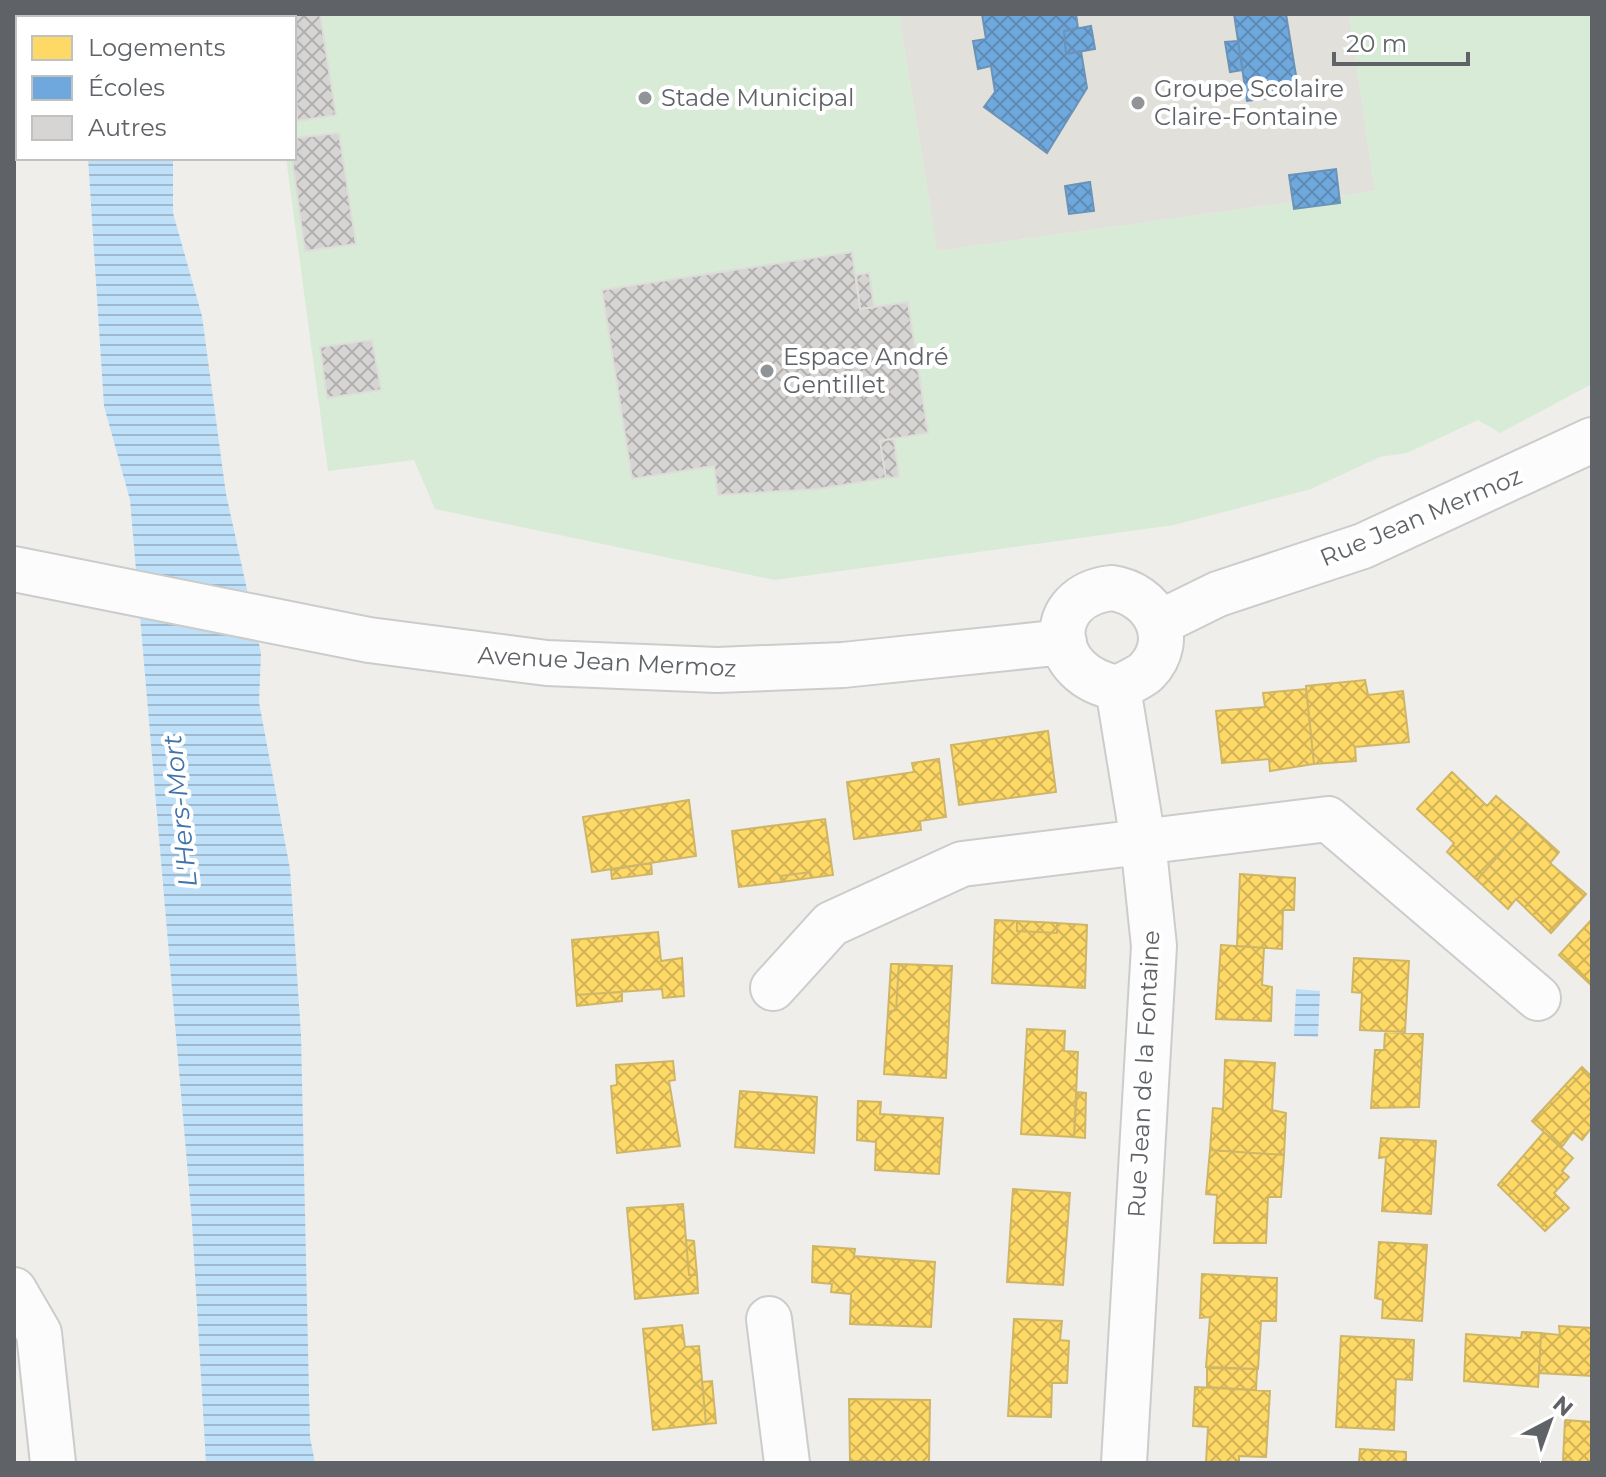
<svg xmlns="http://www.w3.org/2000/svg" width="1606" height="1477" font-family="Montserrat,sans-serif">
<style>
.education{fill:#e2e0da}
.pitch{fill:#d8ebd6}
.water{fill:url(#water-rules)}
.homes{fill:url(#homes-cross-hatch);stroke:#cfb667;stroke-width:2}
.schools{fill:url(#schools-cross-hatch);stroke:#6a93b9;stroke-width:2}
.building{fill:url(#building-cross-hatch);stroke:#deddd9;stroke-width:2}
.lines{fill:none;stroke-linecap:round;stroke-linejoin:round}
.minor-casing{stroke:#cbcccc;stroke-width:48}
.minor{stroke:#fdfcfc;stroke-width:44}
.poi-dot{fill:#919496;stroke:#fff;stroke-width:3}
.labels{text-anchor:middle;stroke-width:8;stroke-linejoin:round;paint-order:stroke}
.poi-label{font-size:24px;fill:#5f6368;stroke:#fff;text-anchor:start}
.street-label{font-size:24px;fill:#5f6368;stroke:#fff}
.water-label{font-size:26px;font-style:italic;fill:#4174aa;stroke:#fff}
</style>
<defs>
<pattern id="water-rules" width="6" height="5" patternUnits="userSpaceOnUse" patternTransform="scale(2)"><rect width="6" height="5" fill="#bfe0f9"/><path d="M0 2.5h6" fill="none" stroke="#9eb9cd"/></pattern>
<pattern id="homes-cross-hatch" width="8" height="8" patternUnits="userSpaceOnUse" patternTransform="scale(2)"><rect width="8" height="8" fill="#ffd966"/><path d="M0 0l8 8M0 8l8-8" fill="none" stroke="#d2b458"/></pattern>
<pattern id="schools-cross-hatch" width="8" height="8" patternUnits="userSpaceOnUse" patternTransform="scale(2)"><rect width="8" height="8" fill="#6fa8dc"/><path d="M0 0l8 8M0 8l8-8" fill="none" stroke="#5e8cb6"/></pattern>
<pattern id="building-cross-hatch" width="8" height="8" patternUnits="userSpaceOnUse" patternTransform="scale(2)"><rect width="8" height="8" fill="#d6d5d3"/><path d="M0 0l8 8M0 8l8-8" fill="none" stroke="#b1b0af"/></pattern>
</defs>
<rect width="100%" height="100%" fill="#efeeea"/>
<path class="education" d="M899,14H1349L1375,191L937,251Z"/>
<path class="pitch" d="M266,14H899L937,251L1375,191L1349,14H1592V384L1500,433L1478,420L1407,453L1380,457L1311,489L1174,525L775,580L435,509L414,460L328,471L286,158H294V18H267Z"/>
<path class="water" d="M88,158H173V213L202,316L226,494L261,653L259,702L290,869L301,1035L310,1437L315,1463H206L192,1222L130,500L104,406Z
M1296,989L1320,991L1318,1037L1294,1036Z"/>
<path class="homes" d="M1365,680L1368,695L1403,691L1409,742L1355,747L1356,761L1314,764L1306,686Z
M1306,689L1314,764L1270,771L1269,759L1222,763L1216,711L1265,707L1263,693Z
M1048,731L1056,792L959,805L951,745Z
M939,759L946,817L920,821L921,830L854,839L847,782L914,772L912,763Z
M1452,772L1487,806L1496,796L1527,823L1477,880L1447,852L1454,843L1417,809Z
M689,800L696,856L592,872L583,817Z
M825,819L833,875L811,878L810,872L780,876L782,882L739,887L732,831Z
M1527,823L1559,852L1550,863L1586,894L1551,933L1516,899L1508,909L1477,880Z
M651,863L652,874L612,879L611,870Z
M810,872L811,878L782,882L780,876Z
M1240,874L1295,878L1294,910H1283L1282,949L1237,946Z
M1592,919V982L1590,984L1559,955Z
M995,920L1017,921V931L1057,933V923L1087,925L1085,988L992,983Z
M1017,921L1057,923V933L1017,931Z
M658,932L661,961L682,958L684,996L663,998L662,989L576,995L572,940Z
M1221,945L1264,948L1262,985L1272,987L1271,1021L1216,1019Z
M1354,958L1409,961L1405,1032L1360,1030L1362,993L1352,992Z
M891,964H899L896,1010L888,1012Z
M899,964L952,966L946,1078L884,1074L888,1012L896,1010Z
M622,992V1001L577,1006L576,995Z
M1027,1029L1065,1031L1064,1051L1078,1052L1074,1137L1021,1134Z
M1385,1032L1423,1034L1419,1107L1371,1108L1375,1050H1384Z
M1225,1060L1275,1063L1272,1110L1286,1113L1284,1155L1210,1150L1213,1108L1223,1109Z
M673,1061L675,1080L669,1081L680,1146L617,1153L611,1086L617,1085L616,1065Z
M1582,1067L1592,1077V1127L1582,1140L1573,1132L1561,1148L1532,1121Z
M740,1091L817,1097L814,1153L735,1147Z
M1077,1092L1086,1093L1085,1138L1074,1137Z
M858,1101L881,1102L880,1114L943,1118L939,1174L875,1170L876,1142L857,1140Z
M1544,1132L1573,1158L1562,1171L1569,1177L1554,1193L1569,1208L1545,1231L1498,1185Z
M1381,1138L1436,1141L1431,1214L1382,1211L1386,1157L1379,1158Z
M1210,1150L1284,1155L1281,1197H1268L1266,1243H1214L1217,1195L1206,1194Z
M1013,1189L1070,1193L1063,1285L1007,1282Z
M683,1204L689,1275H697L698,1293L635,1299L627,1208Z
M686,1240L694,1241L697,1275H689Z
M1379,1242L1427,1245L1422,1321L1382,1318L1383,1300L1375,1298Z
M813,1246L855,1249L854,1256L935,1262L931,1327L850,1324L851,1294L831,1292L832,1284L812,1282Z
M1202,1274L1277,1278L1276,1321H1261L1258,1369L1206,1367L1210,1317L1200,1318Z
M1014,1319L1062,1321L1060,1340L1069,1341L1067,1383H1052L1051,1417L1008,1416Z
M682,1325L685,1347L699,1346L706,1424L653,1430L643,1329Z
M1559,1326L1592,1328V1376L1539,1373L1541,1333L1560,1335Z
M1522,1332L1541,1333L1538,1387L1464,1381L1466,1334L1521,1338Z
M1341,1336L1414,1340L1412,1380L1396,1379L1394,1430L1336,1427Z
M1207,1368L1257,1369L1256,1390L1207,1387Z
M712,1381L716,1423L706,1424L702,1382Z
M1195,1387L1270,1391L1266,1457L1239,1456V1463H1206L1208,1427L1193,1426Z
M849,1399L930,1400L929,1463L850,1461Z
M1565,1420L1592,1422V1463L1563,1461Z
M1360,1449L1406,1452V1463H1359Z"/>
<path class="schools" d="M982,14H1076L1078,28L1064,31L1066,54L1081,51L1087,88L1047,153L984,107L995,92L991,66L978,69L973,41L986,39Z
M1234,14H1286L1299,94L1247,101Z
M1091,26L1095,49L1066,54L1064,31Z
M1238,41L1243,70L1230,72L1225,42Z
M1336,169L1340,203L1294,209L1289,175Z
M1090,182L1094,211L1069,214L1065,186Z"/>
<path class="building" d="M280,14H320L336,115L297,121L294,18H281Z
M339,133L356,244L305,251L292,158L294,138Z
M852,252L860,309L908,302L928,433L880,441L886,478L818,489L718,495L714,466L632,479L602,290Z
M869,273L874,307L860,309L856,275Z
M372,340L381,390L327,398L320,347Z
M894,438L899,477L886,478L880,441Z"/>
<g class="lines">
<defs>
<path id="minor" d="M14,569L369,640L547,663L717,670L843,665L1064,642
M1112,588C1153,594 1179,638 1146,672C1139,678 1127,683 1118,688C1046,675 1044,595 1112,588Z
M1159,623L1218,594L1363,546L1592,440
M1118,688L1143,841L1154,946L1124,1463
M773,988L831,924L962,864L1328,819L1538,998
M14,1290L39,1333L53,1463
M769,1319L787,1463"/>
</defs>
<use href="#minor" class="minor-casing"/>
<use href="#minor" class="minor"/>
</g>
<g class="poi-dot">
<circle cx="645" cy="98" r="8"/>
<circle cx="1138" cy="103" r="8"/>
<circle cx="767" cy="371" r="8"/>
</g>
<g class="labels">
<g class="poi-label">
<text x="1154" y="97">Groupe Scolaire<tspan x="1154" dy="28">Claire-Fontaine</tspan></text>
<text x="661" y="106">Stade Municipal</text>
<text x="783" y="365">Espace André<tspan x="783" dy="28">Gentillet</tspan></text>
</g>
<g class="street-label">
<text transform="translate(1421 517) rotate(-23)" y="8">Rue Jean Mermoz</text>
<text transform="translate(607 662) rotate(3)" y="8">Avenue Jean Mermoz</text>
<text transform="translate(1144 1074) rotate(-87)" y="8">Rue Jean de la Fontaine</text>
</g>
<g class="water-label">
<text transform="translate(180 811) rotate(-96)" y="9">L'Hers-Mort</text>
</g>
</g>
<rect width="1606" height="1477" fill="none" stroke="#5f6368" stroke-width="32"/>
<rect x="16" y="16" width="280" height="144" fill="#ffffff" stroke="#bfc1c3" stroke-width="2"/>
<rect x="32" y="36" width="40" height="24" fill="#ffd966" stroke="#bfc1c3" stroke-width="2"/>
<text x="88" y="56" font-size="24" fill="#5f6368">Logements</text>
<rect x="32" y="76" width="40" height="24" fill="#6fa8dc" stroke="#bfc1c3" stroke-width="2"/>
<text x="88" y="96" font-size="24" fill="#5f6368">Écoles</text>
<rect x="32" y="116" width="40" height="24" fill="#d6d5d3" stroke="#bfc1c3" stroke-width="2"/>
<text x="88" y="136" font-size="24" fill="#5f6368">Autres</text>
<g transform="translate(1550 1421) rotate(41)" stroke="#ffffff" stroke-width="6" paint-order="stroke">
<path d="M0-6L14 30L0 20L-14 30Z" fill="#5f6368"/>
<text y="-12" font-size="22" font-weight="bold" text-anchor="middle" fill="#5f6368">N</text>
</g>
<path d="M1334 52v12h134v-12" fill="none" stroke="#5f6368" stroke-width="4"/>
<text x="1346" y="52" font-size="24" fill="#5f6368" stroke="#ffffff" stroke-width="6" paint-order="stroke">20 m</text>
</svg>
